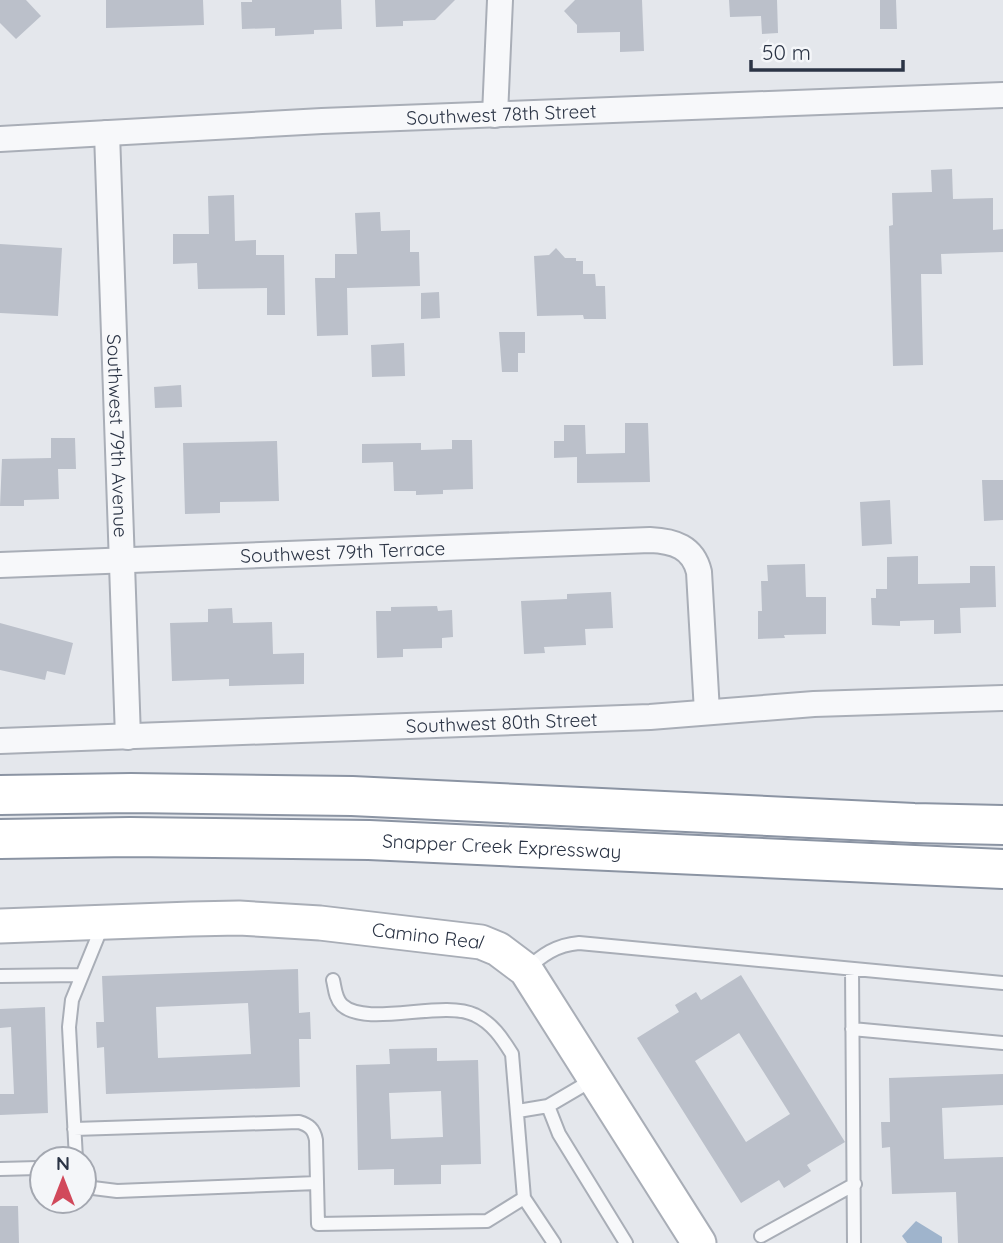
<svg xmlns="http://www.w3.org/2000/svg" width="1003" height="1243" font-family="Quicksand,sans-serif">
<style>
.water{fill:#9fb4cc}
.building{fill:#bbc0ca;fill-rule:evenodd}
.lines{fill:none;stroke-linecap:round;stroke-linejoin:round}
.lane-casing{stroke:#a9aeb7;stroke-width:16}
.street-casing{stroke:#a9aeb7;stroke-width:28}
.secondary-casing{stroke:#a9aeb7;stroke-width:37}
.highway-casing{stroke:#8b94a3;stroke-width:42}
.lane{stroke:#f7f8fa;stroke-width:12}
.street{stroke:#f7f8fa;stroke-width:24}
.secondary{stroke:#fff;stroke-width:33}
.highway{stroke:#fff;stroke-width:38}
.labels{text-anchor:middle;stroke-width:6;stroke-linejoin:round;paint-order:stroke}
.street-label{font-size:19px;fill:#2b3445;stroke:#f4f6f9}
</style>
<rect width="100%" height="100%" fill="#e4e7ec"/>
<path class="water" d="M916,1221L942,1237V1243H907L902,1236Z"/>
<path class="building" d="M0,0H26L41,16L16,39L0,23Z
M106,0H203L204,25L106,28Z
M252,0H341L342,29L314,30V34L275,36V28L242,29L241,2H252Z
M375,0H455L435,20L403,21V26L376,27Z
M575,0H642L644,51L620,52V32L577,33V25L564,11Z
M729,0H777L778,33L762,34L761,16L730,17Z
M880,0H896L897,29H880Z
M952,169L953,199L993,198V230L1003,229V252L941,254L942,274H921L923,365L893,366L889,226L893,225L892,193L932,192L931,170Z
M234,195L235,241L256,240V255H284L285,315H267V288L198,289L197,263L173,264V234H209L208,196Z
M380,212L381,231L410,230V252H419L420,286L347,288L348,335L317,336L315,278H335V254H357L355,213Z
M0,244L62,248L58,316L0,313Z
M556,248L565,258H576V261H583V274H595L596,286H605L606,319H584L583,315L537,316L534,256L549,255Z
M439,292L440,318L421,319V293Z
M499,332H525V353H518V372H502Z
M404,343L405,376L372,377L371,345Z
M181,385L182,407L155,408L154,387Z
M625,423H648L650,482L577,483V457L554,458V441H564V425H585L586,454L625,453Z
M51,438H75L76,469H58L59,499L24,500V506H0L2,459L51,458Z
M452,440H472L473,489L443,490V494L416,495V491H394L393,462L362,463V444L421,443V450L452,449Z
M277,441L279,501L220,502V513L185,514L183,443Z
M982,480H1003V520L984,521Z
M890,500L892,544L862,546L860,502Z
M918,556V584L970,583V566H995L996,607L960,608L961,633L934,634V620L900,621V626L872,625L871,598H876V589H887V557Z
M805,564L806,597H826V634L784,635L785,638L758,639V611H762L761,581H768L767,565Z
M611,592L613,628L585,629L586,645L544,647L545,653L524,654L521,601L567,599V594Z
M437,606L438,611L452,610L453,637L442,638V648L403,649V657L377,658L376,611H391V607Z
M232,608L233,623L272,622L273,654L304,653V684L229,686V679L172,681L170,623L208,622V609Z
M0,623L73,643L65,675L47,671L45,680L0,670Z
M298,969L299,1013L310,1012L311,1039H299L300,1087L106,1094L104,1047L97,1048L96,1022H104L102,976ZM248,1003L251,1054L158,1058L156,1007Z
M741,975L845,1142L807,1165L811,1171L784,1188L779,1180L741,1203L637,1038L679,1012L675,1005L696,992L701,1000ZM739,1033L790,1114L746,1142L695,1061Z
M45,1007L48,1113L0,1115V1094H14L11,1027L0,1028V1009Z
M437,1048V1061L478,1060L481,1164L441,1165V1184L394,1185V1169L358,1170L356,1065L390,1064L389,1049ZM441,1091L443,1137L391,1139L389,1093Z
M1003,1074V1105L942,1108L944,1159L1003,1157V1243H958L956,1192L892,1194L890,1147L882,1148L881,1122H890L889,1078Z
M0,1206H18L19,1243H0Z"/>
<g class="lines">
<defs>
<path id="lane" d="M852,969L854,1243
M526,970C542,955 556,945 579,943L1003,983
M0,976L81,975
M333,980C335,988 335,998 342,1005C367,1028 443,999 475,1015C492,1023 502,1038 512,1054L524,1198L554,1243
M852,1029L1003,1043
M548,1106L559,1134L626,1243
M518,1111L548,1106L594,1079
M74,1129L299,1122C309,1125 314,1129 316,1140L318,1224L487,1221L524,1198
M76,1159L69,1027L72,1000L103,924
M0,1169L38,1168
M84,1181L93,1188L117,1191L317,1183
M761,1236L855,1184"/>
<g id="street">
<path d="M495,115L500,0"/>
<path id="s1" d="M107,133L128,737"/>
<path id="s2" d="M0,139L322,121L1003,95"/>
<path id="s3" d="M0,565L650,540C674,541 693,547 699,572L707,712"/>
<path id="s4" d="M0,741L650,717L814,704L1003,698"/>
</g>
<g id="secondary">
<path id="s5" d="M0,926L191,919L239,918L320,923L481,942L498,949L526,970L699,1243"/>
</g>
<g id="highway">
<path d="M0,795L131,793L352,796L914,823L1003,825"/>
<path id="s6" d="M0,839L130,837L369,840L1003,869"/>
</g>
</defs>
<use href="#lane" class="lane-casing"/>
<use href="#street" class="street-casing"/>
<use href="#secondary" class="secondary-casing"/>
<use href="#highway" class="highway-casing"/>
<use href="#lane" class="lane"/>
<use href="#street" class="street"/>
<use href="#secondary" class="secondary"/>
<use href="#highway" class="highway"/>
</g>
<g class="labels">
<g class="street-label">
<text dy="7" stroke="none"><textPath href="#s2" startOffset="502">Southwest 78th Street</textPath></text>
<text dy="7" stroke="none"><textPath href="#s1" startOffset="303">Southwest 79th Avenue</textPath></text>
<text dy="7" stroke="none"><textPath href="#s3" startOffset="343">Southwest 79th Terrace</textPath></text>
<text dy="7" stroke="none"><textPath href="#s4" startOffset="502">Southwest 80th Street</textPath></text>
<text dy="7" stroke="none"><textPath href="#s6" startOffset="502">Snapper Creek Expressway</textPath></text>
<text dy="7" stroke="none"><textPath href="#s5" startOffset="429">Camino Real</textPath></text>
</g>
</g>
<g transform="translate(63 1180)"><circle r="33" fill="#f4f6f9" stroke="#a4a8b1" stroke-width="2"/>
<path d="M0-5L12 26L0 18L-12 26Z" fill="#d1495b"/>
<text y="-10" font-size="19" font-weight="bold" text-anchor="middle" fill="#2b3445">N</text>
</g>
<path d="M751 60v10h152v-10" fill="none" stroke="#2b3445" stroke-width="3.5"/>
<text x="762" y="60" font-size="21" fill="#2b3445" stroke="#f4f6f9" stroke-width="5" paint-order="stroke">50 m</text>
</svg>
